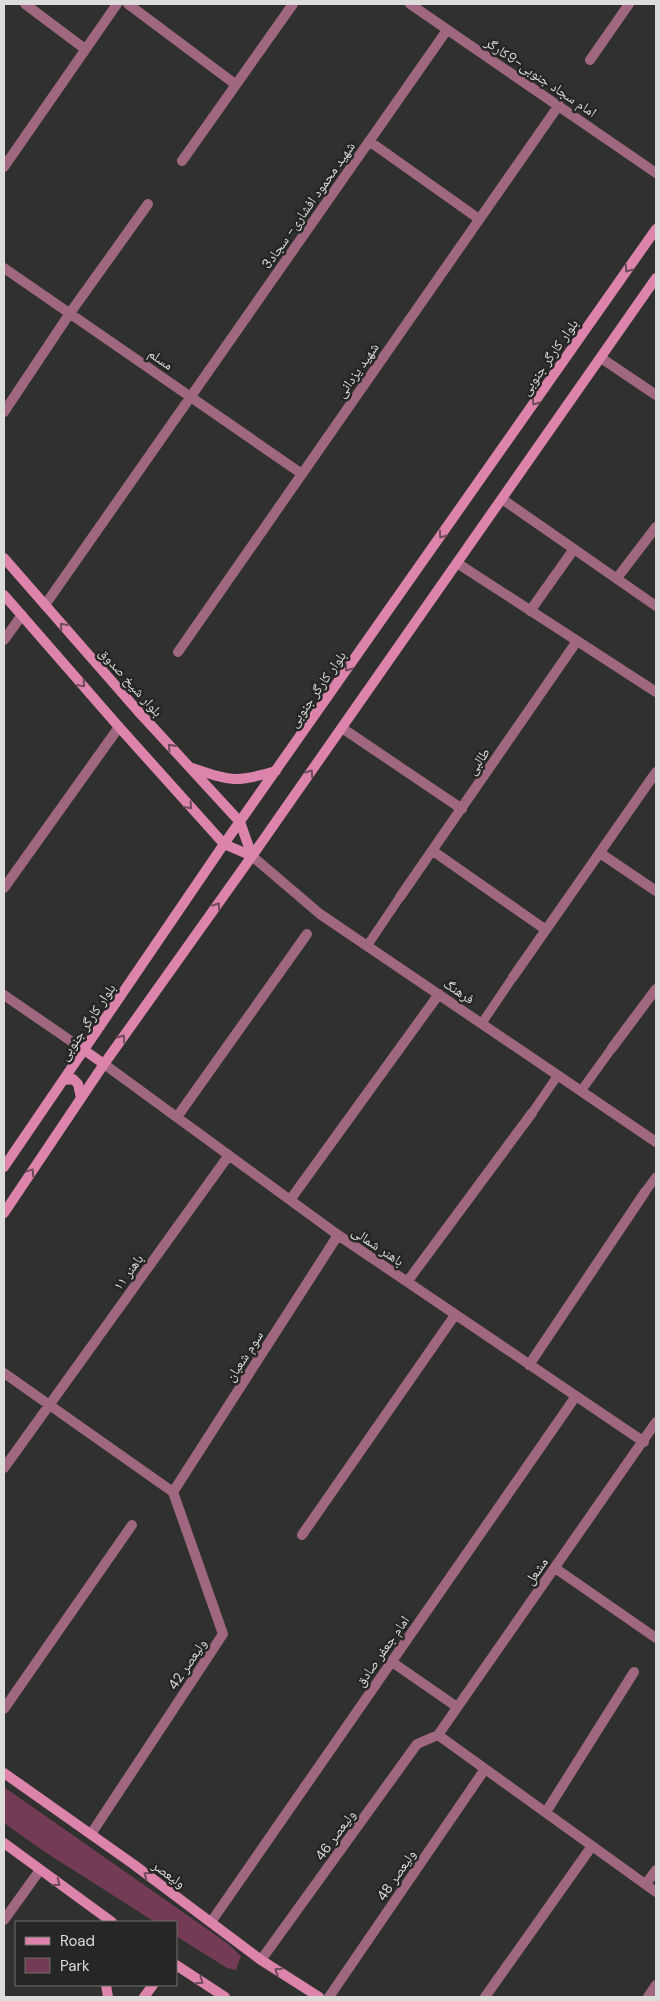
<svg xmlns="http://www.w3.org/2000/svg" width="660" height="2001" font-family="'DM Sans','Noto Naskh Arabic',sans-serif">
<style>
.green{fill:#743b56}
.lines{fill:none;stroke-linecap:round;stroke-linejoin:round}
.lane{stroke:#9f6780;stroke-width:9}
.street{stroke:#9f6780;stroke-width:10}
.secondary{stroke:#dd84ad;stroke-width:10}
.oneway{stroke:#6f4c5b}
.labels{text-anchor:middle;stroke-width:5;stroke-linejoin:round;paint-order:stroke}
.street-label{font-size:14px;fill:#dcdddb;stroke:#262724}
</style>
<rect width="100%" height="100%" fill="#30312e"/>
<path class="green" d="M4,1787L227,1943L241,1956L236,1970L227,1968L176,1936V1922H155L45,1852L4,1823Z"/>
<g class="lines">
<path class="lane" d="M367,946L400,897
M482,1023L513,977
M581,1091L612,1048
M532,1113L558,1075
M645,1192L656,1177"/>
<path class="street" d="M25,4L85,49
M128,4L235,84
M410,4L656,173
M590,60L629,4
M369,141L479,219
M182,161L293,4
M4,167L117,4
M4,268L302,474
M601,358L656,395
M4,412L70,313L148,204
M502,499L656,606
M457,563L656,692
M617,578L656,527
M45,605L447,30
M530,611L574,549
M4,640L22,615
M178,652L559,105
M342,728L462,809
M433,851L546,930
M600,853L656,891
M252,856L320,914L656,1142
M4,888L119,727
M400,897L577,641
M513,977L656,772
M4,995L84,1050
M612,1048L656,989
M104,1064L338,1235L644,1442
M177,1117L307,934
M290,1200L439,994
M407,1282L532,1113
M529,1365L645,1192
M4,1373L173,1492
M4,1468L229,1155
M173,1492L338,1235
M302,1535L455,1315
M555,1568L656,1638
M392,1662L457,1707
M4,1709L132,1525
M438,1735L656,1892
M546,1812L634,1672
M91,1834L223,1634L173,1492
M646,1884L656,1870
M4,1920L40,1870
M211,1922L576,1396
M261,1960L417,1744L438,1735L656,1422
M329,1997L485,1769
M485,1997L592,1846
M648,1997L656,1985"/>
<path class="secondary" d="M4,558L137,710L240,822L252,856
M4,595L119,727L224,844L252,856
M192,768C231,781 236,783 276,771
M84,1050L104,1064
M64,1080L73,1079L78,1084L81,1098
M4,1167L224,844L656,229
M4,1213L104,1064L252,856L656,278
M4,1773L133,1864L261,1960L319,1997
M4,1843L112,1922
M176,1965L225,1997
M106,1985L108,1997
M144,1997L153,1985"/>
</g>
<defs><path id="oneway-chevron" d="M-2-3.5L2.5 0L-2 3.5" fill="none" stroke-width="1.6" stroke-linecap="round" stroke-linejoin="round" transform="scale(1.25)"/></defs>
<g class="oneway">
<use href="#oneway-chevron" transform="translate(628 269) rotate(125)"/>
<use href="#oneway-chevron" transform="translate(535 402) rotate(125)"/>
<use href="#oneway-chevron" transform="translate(442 535) rotate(125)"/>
<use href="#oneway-chevron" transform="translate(63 626) rotate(-132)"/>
<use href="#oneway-chevron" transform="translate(348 668) rotate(125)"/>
<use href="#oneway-chevron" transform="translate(82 684) rotate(49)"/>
<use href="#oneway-chevron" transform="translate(171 747) rotate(-132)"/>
<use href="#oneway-chevron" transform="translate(310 773) rotate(-55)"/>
<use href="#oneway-chevron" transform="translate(189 806) rotate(48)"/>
<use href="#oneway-chevron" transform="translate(217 906) rotate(-54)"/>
<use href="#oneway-chevron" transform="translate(122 1038) rotate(-54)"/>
<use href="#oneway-chevron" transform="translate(31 1172) rotate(-56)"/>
<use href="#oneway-chevron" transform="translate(147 1875) rotate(-144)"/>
<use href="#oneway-chevron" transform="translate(57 1883) rotate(37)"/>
<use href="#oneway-chevron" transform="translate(278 1971) rotate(-147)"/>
<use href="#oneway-chevron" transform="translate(200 1981) rotate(34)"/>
</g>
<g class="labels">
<g class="street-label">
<text transform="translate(541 77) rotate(34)" y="5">امام سجاد جنوبی-9کارگر</text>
<text transform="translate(308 205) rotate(-55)" y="5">شهید محمود افشاری- سجاد3</text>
<text transform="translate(549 357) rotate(-55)" y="5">بلوار کارگر جنوبی</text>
<text transform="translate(161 359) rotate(35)" y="5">مسلم</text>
<text transform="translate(357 370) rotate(-55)" y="5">شهید یزدانی</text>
<text transform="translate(131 682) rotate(48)" y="5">بلوار شیخ صدوق</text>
<text transform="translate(317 689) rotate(-55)" y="5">بلوار کارگر جنوبی</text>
<text transform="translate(478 761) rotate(-55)" y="5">طالبی</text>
<text transform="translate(459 991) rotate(34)" y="5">فرهنگ</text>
<text transform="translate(87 1022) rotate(-56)" y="5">بلوار کارگر جنوبی</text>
<text transform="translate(378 1246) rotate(34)" y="5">باهنر شمالی</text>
<text transform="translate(128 1272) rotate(-54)" y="5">باهنر ۱۱</text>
<text transform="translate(244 1356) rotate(-57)" y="5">سوم شعبان</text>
<text transform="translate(536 1571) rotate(-55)" y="5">مشعل</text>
<text transform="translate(382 1651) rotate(-55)" y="5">امام جعفر صادق</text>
<text transform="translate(187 1664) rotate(-56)" y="5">ولیعصر 42</text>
<text transform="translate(335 1835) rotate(-54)" y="5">ولیعصر 46</text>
<text transform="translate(169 1874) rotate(36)" y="5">ولیعصر</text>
<text transform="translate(396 1875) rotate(-56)" y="5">ولیعصر 48</text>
</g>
</g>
<rect width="660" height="2001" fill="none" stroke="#dcdddb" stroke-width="10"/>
<rect x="15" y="1921" width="162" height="65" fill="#262724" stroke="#6f706d"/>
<rect x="25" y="1937" width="25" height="8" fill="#dd84ad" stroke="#6f706d"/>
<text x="60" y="1946" font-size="15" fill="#dcdddb">Road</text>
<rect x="25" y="1958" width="25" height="15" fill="#743b56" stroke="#6f706d"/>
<text x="60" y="1971" font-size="15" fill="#dcdddb">Park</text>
</svg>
